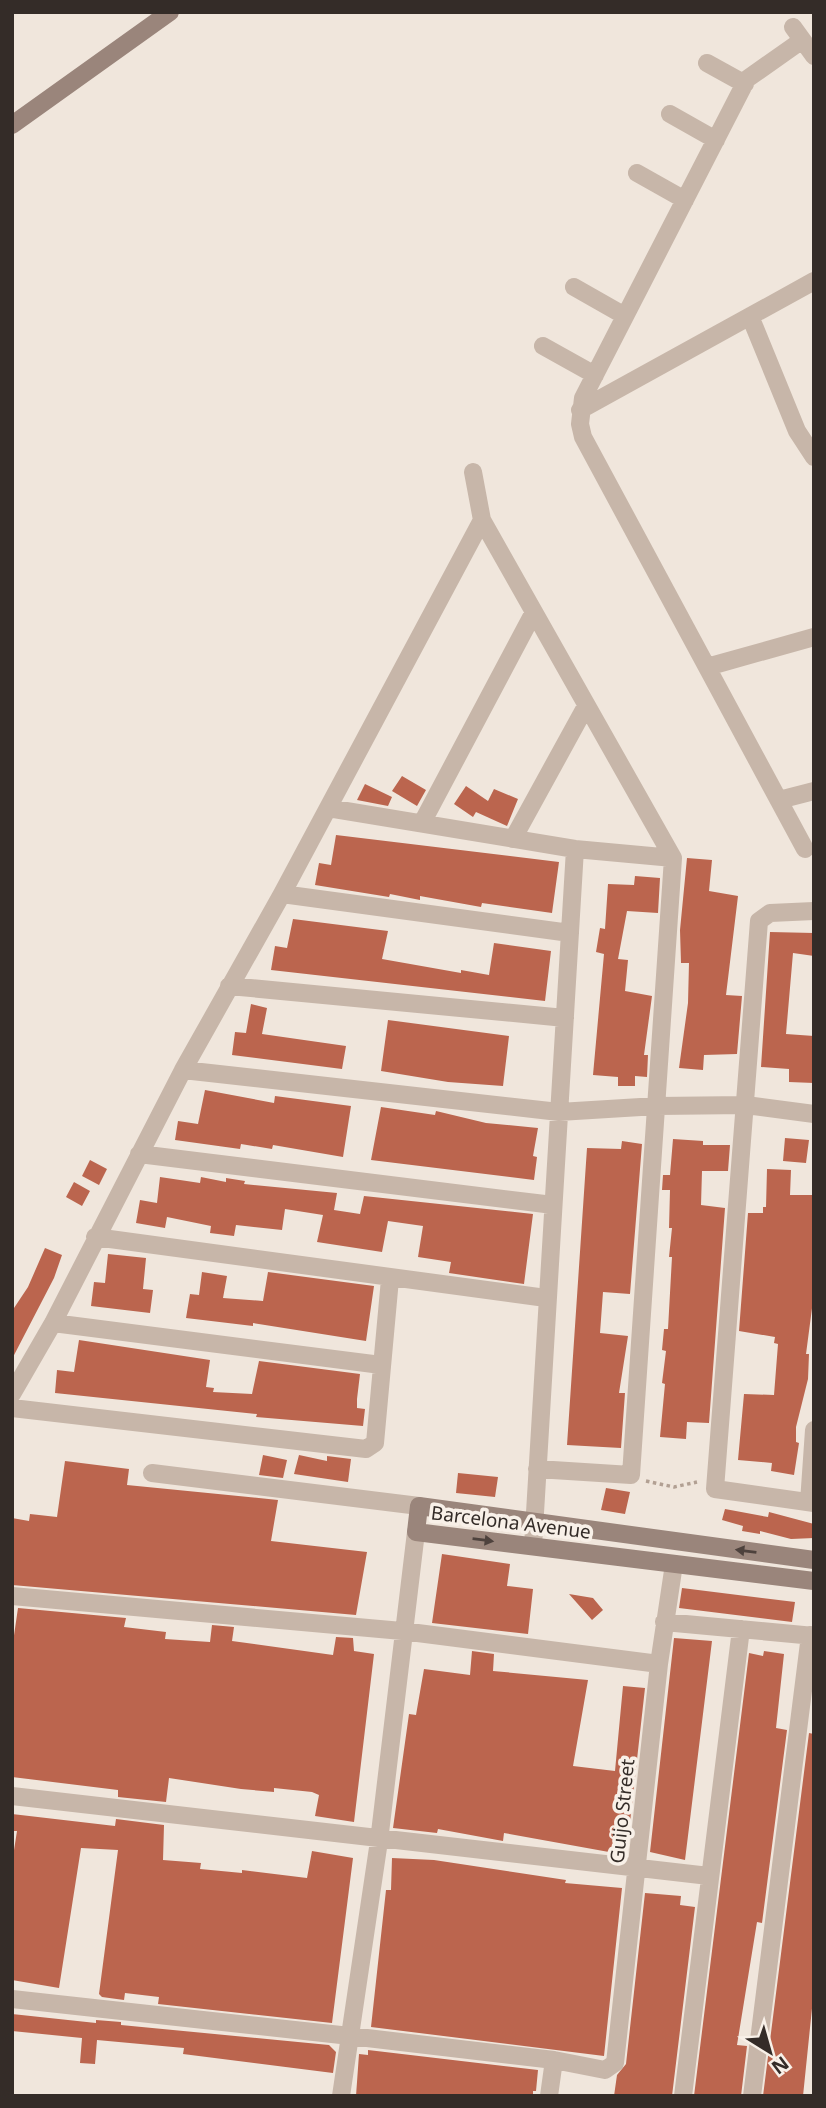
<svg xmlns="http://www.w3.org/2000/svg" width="826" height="2108" font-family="'Noto Sans',sans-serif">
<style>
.building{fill:#bb654e}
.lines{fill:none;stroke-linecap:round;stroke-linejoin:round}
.path{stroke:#b2a093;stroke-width:3.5;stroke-dasharray:3.5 3.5;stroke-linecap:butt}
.street{stroke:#c7b6a9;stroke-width:18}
.secondary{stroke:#9a857b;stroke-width:18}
.oneway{fill:#4e423d}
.labels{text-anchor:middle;stroke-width:7;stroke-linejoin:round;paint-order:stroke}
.street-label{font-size:19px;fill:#342c28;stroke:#f8f0e8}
</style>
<rect width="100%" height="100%" fill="#f0e6dc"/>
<path class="building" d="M402,776L426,790L417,806L392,791Z
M365,784L392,797L388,806L357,800Z
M466,786L488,801L494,789L518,799L507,826L476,812L473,817L454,804Z
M336,835L559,862L552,913L482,903L481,907L420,896V900L390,894L389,897L315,885L319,863L331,865Z
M687,858L712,860L709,891L738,896L726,995L742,996L737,1054L704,1055L703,1070L679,1068L688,1003L689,963H681L680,930Z
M635,876L660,878L658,913L627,911L618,959L628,960L625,991L652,996L644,1055H648L647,1077L635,1076V1086H618V1077L593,1075L604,954L596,952L600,928L605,929L608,884L634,885Z
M293,919L388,931L382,959L461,973V970L489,975L494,943L551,951L545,1001L271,970L275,946L287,948Z
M770,932L814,933V956L793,953L786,1034L814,1036V1083L789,1082V1069L761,1067Z
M251,1004L267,1008L262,1034L346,1046L342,1069L232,1055L235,1032L246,1033Z
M388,1020L509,1036L503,1086L448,1082L381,1071Z
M205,1090L274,1103L275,1096L351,1106L343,1157L273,1145L272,1149L241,1144L240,1149L175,1140L178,1121L198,1124Z
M381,1107L435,1115L436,1111L486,1123L538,1128L533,1156L537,1157L534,1180L371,1160Z
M785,1138L809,1140L806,1163L783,1161Z
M673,1139L703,1141V1145H730L728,1171H702L701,1205L725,1208L709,1423L687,1422L686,1439L660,1437L665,1384L662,1383L666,1351L662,1350L664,1329H668L672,1257H669L672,1228H669L670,1190H662L663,1175H670Z
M622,1141L642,1144L630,1294L603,1292L600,1333L628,1336L619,1393H625L621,1448L567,1445L587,1148L621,1149Z
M90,1160L107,1169L99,1185L82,1176Z
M767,1169L791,1170L790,1195H814V1293L806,1354H809L808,1379L796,1427V1442L799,1443L794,1475L771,1471L772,1463L738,1460L744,1394L774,1395L778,1344L774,1343L775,1337L739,1331L748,1213H763V1207H766Z
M160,1177L200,1183L201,1177L226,1182V1178L245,1181L244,1184L337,1193L334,1210L360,1214L364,1196L533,1214L524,1284L449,1273L451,1262L418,1257L423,1226L388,1221L382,1252L317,1242L323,1215L285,1209L282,1230L236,1225L234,1236L210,1233L211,1226L167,1217L165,1228L136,1223L140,1200L157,1203Z
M74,1182L90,1191L82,1206L66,1197Z
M45,1248L62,1255L54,1278L12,1359V1311L28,1287Z
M108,1254L146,1258L143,1289L153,1290L150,1313L91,1306L94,1282L105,1283Z
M202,1272L227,1276L223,1298L263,1301L268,1272L374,1286L366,1341L253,1323V1326L186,1318L190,1294L199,1295Z
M79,1340L210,1360L206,1387L214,1388L213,1392L252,1394L259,1361L360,1374L357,1399V1408L365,1409L363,1426L256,1417L257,1414L55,1393L57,1370L74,1372Z
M263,1455L287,1460L283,1478L259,1475Z
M299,1455L327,1461V1456L351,1459L348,1482L294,1474Z
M65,1461L129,1469L127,1485L278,1500L271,1541L367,1552L356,1615L12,1585V1518L29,1521L30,1514L57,1517Z
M458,1473L498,1477L495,1497L456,1493Z
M606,1488L630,1492L625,1514L601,1510Z
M725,1509L768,1517L769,1512L814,1524V1538L791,1539L760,1531V1534L742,1531L743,1526L722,1520Z
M442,1554L510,1564L507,1586L533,1589L528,1634L432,1623Z
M682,1588L795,1602L792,1622L679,1608Z
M569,1594L593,1598L603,1610L592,1620Z
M18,1608L126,1618L124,1627L166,1632L165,1639L210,1642L212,1625L234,1627L232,1641L333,1655L336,1637L353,1638L354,1651L374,1654L354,1822L315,1816L319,1795L312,1792L274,1788V1792L241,1789L169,1778L166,1802L118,1797V1790L12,1777V1649Z
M674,1638L712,1641L685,1860L650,1852Z
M472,1651L494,1654L493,1671L588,1680L573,1766L615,1771L623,1686L645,1688L627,1849L621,1848L620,1854L504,1833L503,1841L438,1829L437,1833L393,1828L409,1714L416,1715L424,1669L470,1675Z
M764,1651L784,1654L776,1728L787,1730L762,1923L757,1922L737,2045L747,2046L741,2096H694L749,1653L763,1656Z
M809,1733L814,1734V1989L803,2096H763Z
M12,1814L115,1826L116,1819L164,1825L163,1860L201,1863L200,1869L242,1873V1870L307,1878L312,1851L353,1858L332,2023L158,2004L159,1997L125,1993L124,2000L102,1997L99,1994L118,1850L81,1848L59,1988L12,1980V1863L17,1831H12Z
M392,1858L434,1860L566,1880L565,1883L622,1888L604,2056L371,2027L386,1890H391Z
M645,1893L681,1896L680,1905L695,1907L672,2096H614L617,2075L626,2064Z
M12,2014L96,2023V2020L121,2022V2025L329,2045L336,2052L333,2073L183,2054L184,2048L97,2040L95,2064L80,2063L82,2038L12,2031Z
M368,2050L538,2070L536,2091H533V2096H356L359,2054L368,2055Z"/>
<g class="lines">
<path class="path" d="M646,1481L674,1487L697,1482"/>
<path class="street" d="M793,27L814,56
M801,41L747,79L583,398L580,424L583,437L805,849
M707,63L745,84
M670,114L716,140
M637,173L685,200
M574,287L625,316
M750,316L797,431L814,457
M543,346L595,375
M580,410L814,281
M473,472L482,520L673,858L631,1475L537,1469
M707,667L814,637
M779,800L814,791
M328,808L575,849L673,858
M422,823L534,612
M513,839L586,706
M282,894L570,933
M814,911L770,913L759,921L715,1489L814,1503
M229,986L565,1018
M183,1070L559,1112L657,1106L746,1105L814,1114
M139,1154L553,1205
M95,1237L546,1298
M53,1323L381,1365
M12,1394L53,1323L183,1070L282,894L482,520
M12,1408L366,1449L375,1443L390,1279
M152,1473L419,1506
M809,1502L814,1430
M533,1546L575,849
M12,1596L402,1631L659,1664
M664,1622L814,1636
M12,1796L709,1876
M12,1999L350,2036L554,2060L605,2070L615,2063L659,1664L674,1564
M341,2096L379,1841L416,1532
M549,2096L554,2060
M683,2096L741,1629
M752,2096L810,1635"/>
<path class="secondary" d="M12,125L170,12
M814,1560L419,1506L416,1532L814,1581"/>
</g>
<defs><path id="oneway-solid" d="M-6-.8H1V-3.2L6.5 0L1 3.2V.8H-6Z" transform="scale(1.75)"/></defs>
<g class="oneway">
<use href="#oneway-solid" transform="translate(483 1540) rotate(7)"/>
<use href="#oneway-solid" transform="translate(746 1551) rotate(-173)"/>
</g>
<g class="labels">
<g class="street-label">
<text transform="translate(511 1522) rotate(7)" y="7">Barcelona Avenue</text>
<text transform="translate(622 1811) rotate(-84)" y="7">Guijo Street</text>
</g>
</g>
<rect width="826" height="2108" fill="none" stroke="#342c28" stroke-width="28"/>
<g transform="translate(770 2052) rotate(143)" stroke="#f8f0e8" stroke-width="5" paint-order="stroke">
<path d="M0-5L12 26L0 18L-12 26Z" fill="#342c28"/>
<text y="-10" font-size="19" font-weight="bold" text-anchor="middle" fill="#342c28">N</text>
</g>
</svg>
